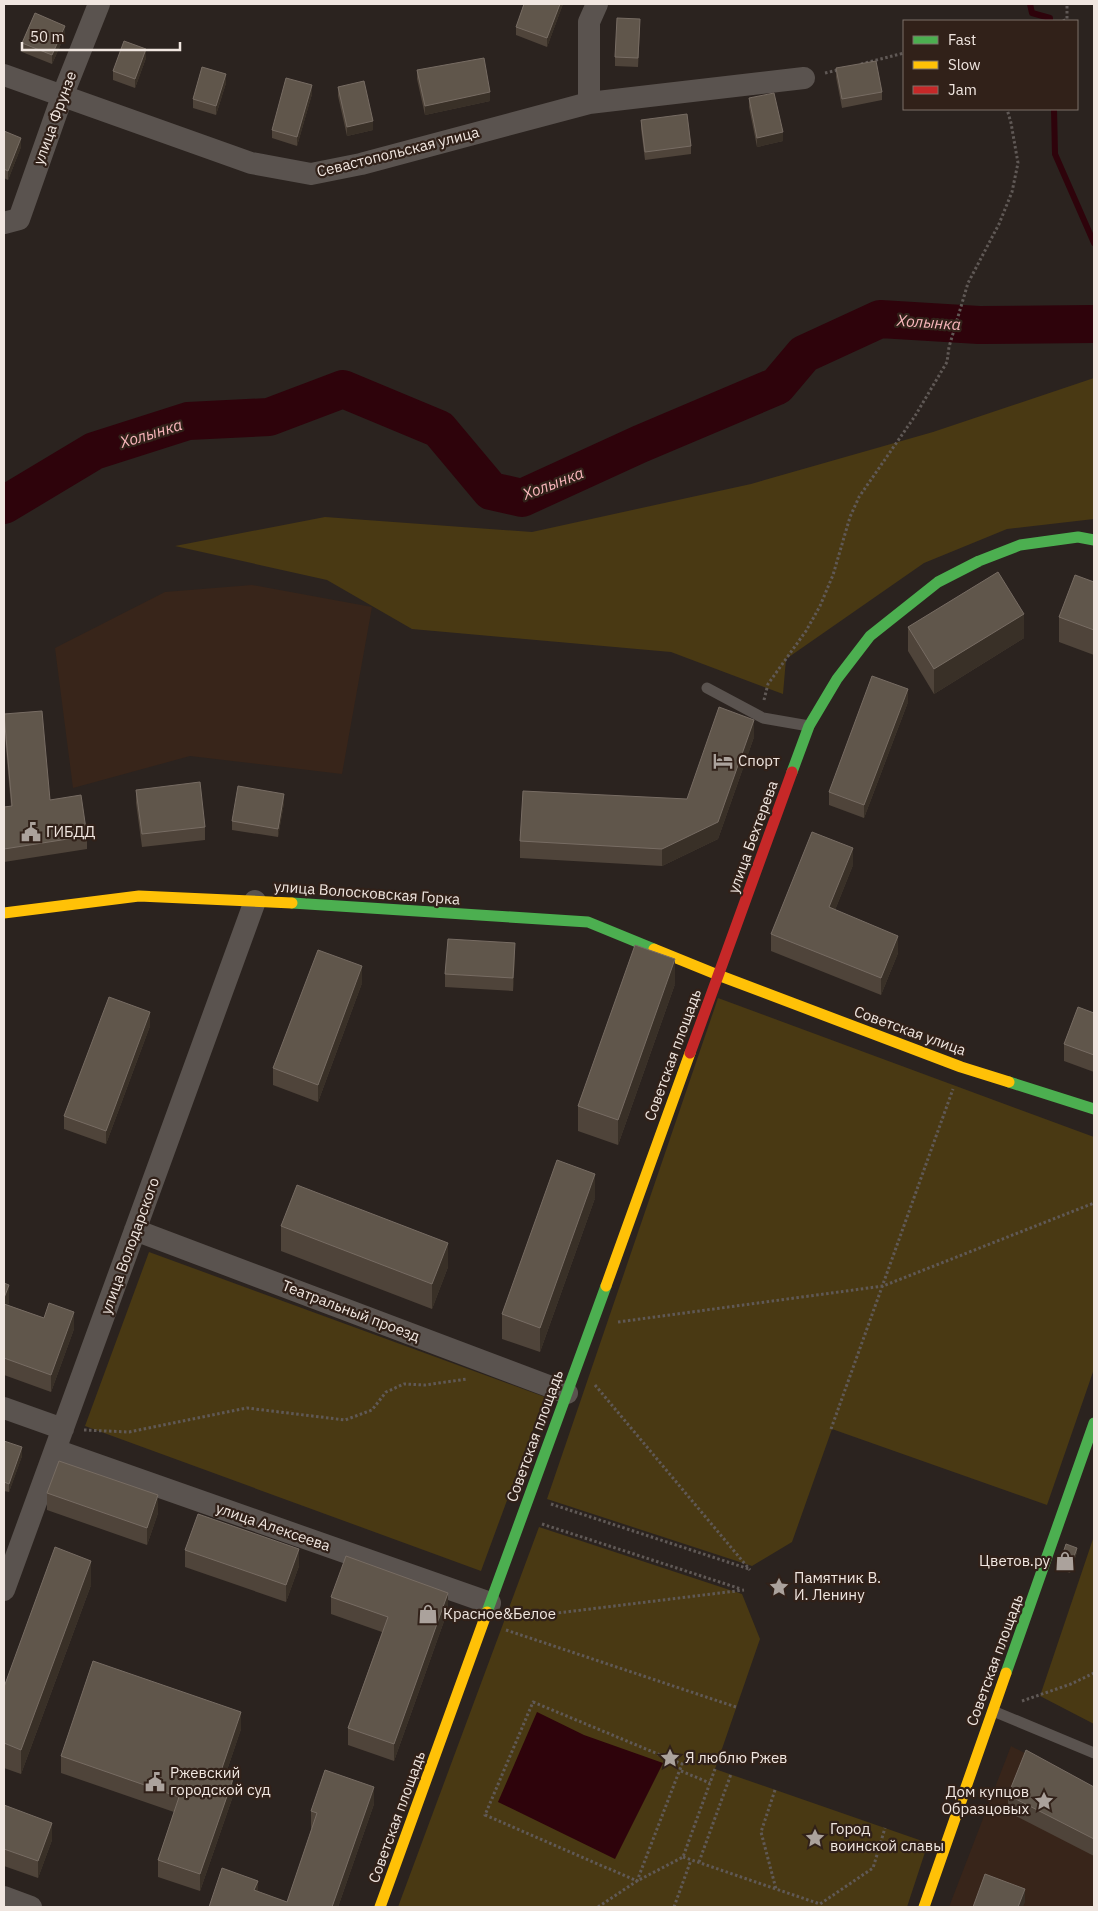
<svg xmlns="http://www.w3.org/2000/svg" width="1098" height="1911" font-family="'IBM Plex Sans',sans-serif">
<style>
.built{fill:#38251a}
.green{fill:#493913}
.water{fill:#2e030b}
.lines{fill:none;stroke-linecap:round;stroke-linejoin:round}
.stream{stroke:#2e030b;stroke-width:6}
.river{stroke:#2e030b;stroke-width:38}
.path{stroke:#605956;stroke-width:3;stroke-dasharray:2.5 2.5;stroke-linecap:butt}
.lane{stroke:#5a534f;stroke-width:11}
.street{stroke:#5a534f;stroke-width:22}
.fast{stroke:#4caf50;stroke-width:11}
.slow{stroke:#ffc107;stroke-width:11}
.jam{stroke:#c62828;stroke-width:11}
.wall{fill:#4f443a}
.shaded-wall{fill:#393027}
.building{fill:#60564b;stroke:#776c63}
.labels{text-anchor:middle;stroke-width:4.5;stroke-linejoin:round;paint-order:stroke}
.street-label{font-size:15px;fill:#f0e6e0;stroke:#312119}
.poi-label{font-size:15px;fill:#f0e6e0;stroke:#312119;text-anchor:start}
.water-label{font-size:16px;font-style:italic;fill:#f7b5ba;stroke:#312119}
</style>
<rect width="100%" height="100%" fill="#2b231f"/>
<path class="built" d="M252,585L372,607L342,774L190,756L73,788L55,648L165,592Z
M1011,1746L1094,1789V1907H949Z"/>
<path class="green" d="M1094,378V519L1007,529L924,563L786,659L783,694L671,652L412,629L327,580L175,546L325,517L532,532L751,484L933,432Z
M718,998L1094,1137V1369L1047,1505L832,1429L792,1542L752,1566L547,1499Z
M149,1252L545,1397L481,1571L85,1426Z
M539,1527L742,1594L760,1639L715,1769L928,1843L907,1907H398Z
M1094,1536V1724L1040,1696Z"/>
<path class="water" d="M537,1712L584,1735L663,1763L615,1859L498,1802Z"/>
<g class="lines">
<path class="stream" d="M1030,4L1032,13L1050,18V21
M1054,109L1055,154L1094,243"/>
<path class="river" d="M4,505L94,451L188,421L269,417L343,389L439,429L491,491L522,498L640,444L777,386L804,354L880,319L979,325L1094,324"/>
<path class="path" d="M1063,21L1067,19V4
M861,64L904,53
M825,73L838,70
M764,700L768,684L806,631L820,606L833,575L850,517L859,497L915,416L947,362L949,347L968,283L999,224L1012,192L1018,163L1011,123L1007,109
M618,1322L883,1286L1094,1203
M595,1385L750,1570
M831,1429L953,1089
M84,1430L129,1432L247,1408L345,1420L372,1410L386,1392L404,1384L425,1385L467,1379
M551,1504L749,1569
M542,1524L741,1589
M509,1619L744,1590
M506,1630L736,1707
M1022,1701L1071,1684L1094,1673
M533,1702L682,1764L637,1881L485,1815Z
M681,1771L710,1783
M775,1790L761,1832L776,1889L820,1904L873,1868L885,1828
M683,1857L776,1889
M699,1862L731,1774
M598,1907L637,1881L683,1857L715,1769
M674,1907L691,1860"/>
<path class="lane" d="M707,688L763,718L809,726
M993,1711L1094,1753"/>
<path class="street" d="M4,75L251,163L311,174L361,164L589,103L804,78
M589,103V22L597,4
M4,223L19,219L62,97L99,4
M135,1230L567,1393
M4,1408L63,1429
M55,1450L490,1603
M4,1590L255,901
M4,1897L31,1907"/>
<path class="fast" d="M792,772L809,726L837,679L870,636L938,582L979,561L1020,545L1078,537L1094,540
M292,903L588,922L654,949
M1009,1082L1094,1109
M487,1612L606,1286
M1006,1673L1094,1423"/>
<path class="slow" d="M4,913L139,896L292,903
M654,949L718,975L961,1067L1009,1082
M606,1286L690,1053
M380,1907L487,1612
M924,1907L1006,1673"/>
<path class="jam" d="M690,1053L792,772"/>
</g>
<path class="wall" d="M524,4H563L547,47L516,35V27Z
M640,28L638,67L615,66V57Z
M65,35L52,64L22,52V43Z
M146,58L135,88L113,80V71Z
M836,68L882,92V100L842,108L836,77Z
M417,70L490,101L425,115L417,79Z
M226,83L216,115L193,108V99Z
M338,87L373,130L347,136L338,96Z
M312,94L297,146L272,138V130Z
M749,98L783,141L757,147L749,107Z
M641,120L691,146V154L645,160L641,129Z
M4,131L21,147L8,180L4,178Z
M1094,582V655L1059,642V617Z
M908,627L1024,638L934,694L908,651Z
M908,702L864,818L829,805V792Z
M4,714L50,800L87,836V849L4,862V807L11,806L4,727Z
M754,737L718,839L662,866L520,858V841L687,799Z
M136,790L205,827V840L142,847L136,803Z
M284,803L278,837L232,830V821Z
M853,865L835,910L898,953L881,995L771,951V934Z
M515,956L513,991L445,987V974Z
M362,983L318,1102L273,1085V1068Z
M675,984L618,1145L578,1131V1106Z
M1094,1013V1072L1064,1061V1044Z
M150,1026L106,1144L64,1129V1116Z
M595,1198L540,1352L502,1339V1314Z
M281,1226L448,1267L432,1309L281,1251Z
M4,1283L9,1302L8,1305L74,1329L51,1392L4,1375Z
M4,1441L22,1456L9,1492L4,1491Z
M47,1493L158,1513L147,1545L47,1510Z
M185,1550L299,1566L286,1602L185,1567Z
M1077,1552L1070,1573L1059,1569V1565Z
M91,1585L21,1774L4,1768V1687Z
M331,1597L448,1610L394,1761L348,1745V1728L382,1632L331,1614Z
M241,1729L225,1776L233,1796L200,1891L158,1877V1860L174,1812L61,1773V1756Z
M1094,1787V1856L1008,1812V1795Z
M374,1804L338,1907H209L258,1892L287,1902L312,1828H311V1811Z
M4,1805L52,1840L38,1878L4,1866Z"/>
<path class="shaded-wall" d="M560,4H563L547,47V38Z
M65,26V35L52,64V55Z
M146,49V58L135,88V79Z
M226,74V83L216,115V106Z
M312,85V94L297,146V137Z
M490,92V101L425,115V106Z
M373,121V130L347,136V127Z
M783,132V141L757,147V138Z
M21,138V147L8,180V171Z
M1024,614V638L934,694V669Z
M908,689V702L864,818V805Z
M754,720V737L718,839L662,866V849Z
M284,794V803L278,837V829Z
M853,848V865L829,925V907Z
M898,936V953L881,995V978Z
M515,943V956L513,991V978Z
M675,959V984L618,1145V1120Z
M362,966V983L318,1102V1085Z
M150,1012V1026L106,1144V1131Z
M595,1174V1198L540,1352V1328Z
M448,1243V1267L432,1309V1284Z
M9,1285V1302L4,1315V1298Z
M74,1312V1329L51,1392V1375Z
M22,1447V1456L9,1492V1484Z
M158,1495V1513L147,1545V1528Z
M1077,1548V1552L1070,1573V1568Z
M299,1549V1566L286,1602V1585Z
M91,1561V1585L21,1774V1750Z
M448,1593V1610L394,1761V1744Z
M241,1712V1729L220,1791V1774Z
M233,1779V1796L200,1891V1874Z
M374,1787V1804L338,1907H332Z
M52,1823V1840L38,1878V1861Z
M258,1881V1898L254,1890Z
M1025,1889V1902L1023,1907H1018Z"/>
<path class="building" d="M524,4H560L547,38L516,27Z
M35,13L65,26L52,55L22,43Z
M617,18L640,19L638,58L615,57Z
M124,41L146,49L135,79L113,71Z
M484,58L490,92L425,106L417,70Z
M876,61L882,92L842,99L836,68Z
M202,67L226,74L216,106L193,99Z
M286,78L312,85L297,137L272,130Z
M364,81L373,121L347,127L338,87Z
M774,93L783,132L757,138L749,98Z
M687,114L691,146L645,152L641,120Z
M4,131L21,138L8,171L4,169Z
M998,572L1024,614L934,669L908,627Z
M1075,575L1094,582V630L1059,617Z
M872,676L908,689L864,805L829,792Z
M719,707L754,720L718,822L662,849L520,841L523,791L687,799Z
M42,711L50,800L81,795L87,836L4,849V807L12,806L4,714Z
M200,782L205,827L142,834L136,790Z
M238,786L284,794L278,829L232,821Z
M812,832L853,848L829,907L898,936L881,978L771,934Z
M448,939L515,943L513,978L445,974Z
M635,945L675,959L618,1120L578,1106Z
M318,950L362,966L318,1085L273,1068Z
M109,997L150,1012L106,1131L64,1116Z
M1078,1007L1094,1013V1055L1064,1044Z
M557,1160L595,1174L540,1328L502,1314Z
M297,1185L448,1243L432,1284L281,1226Z
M4,1283L9,1285L4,1298Z
M49,1303L74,1312L51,1375L4,1358V1304L44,1318Z
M4,1441L22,1447L9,1484L4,1482Z
M59,1461L158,1495L147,1528L47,1493Z
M198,1514L299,1549L286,1585L185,1550Z
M1066,1544L1077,1548L1070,1568L1059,1565Z
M55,1547L91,1561L21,1750L4,1743V1687Z
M346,1556L448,1593L394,1744L348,1728L388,1617L331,1597Z
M93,1661L241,1712L220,1774L233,1779L200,1874L158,1860L179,1797L61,1756Z
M1026,1750L1094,1787V1839L1008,1795Z
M325,1770L374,1787L332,1907H209L222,1868L258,1881L254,1890L287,1902L317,1813L311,1811Z
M4,1805L52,1823L38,1861L4,1849Z
M985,1874L1025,1889L1018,1907H973Z"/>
<defs>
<symbol id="hotel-bare" viewBox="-9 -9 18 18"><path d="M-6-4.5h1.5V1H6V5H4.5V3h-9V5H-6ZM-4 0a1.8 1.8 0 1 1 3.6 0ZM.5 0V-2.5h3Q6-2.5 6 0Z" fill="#aba29c" stroke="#312119" stroke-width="2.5" paint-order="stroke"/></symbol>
<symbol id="civic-bare" viewBox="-9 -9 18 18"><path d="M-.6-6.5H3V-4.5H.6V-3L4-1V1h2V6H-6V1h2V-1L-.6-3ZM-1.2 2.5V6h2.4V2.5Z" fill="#aba29c" stroke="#312119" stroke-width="2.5" paint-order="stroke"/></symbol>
<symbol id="shop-bare" viewBox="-9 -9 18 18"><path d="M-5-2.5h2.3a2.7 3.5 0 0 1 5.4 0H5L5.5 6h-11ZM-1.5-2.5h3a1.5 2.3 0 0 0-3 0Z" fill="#aba29c" stroke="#312119" stroke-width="2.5" paint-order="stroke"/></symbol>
<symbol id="sight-bare" viewBox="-9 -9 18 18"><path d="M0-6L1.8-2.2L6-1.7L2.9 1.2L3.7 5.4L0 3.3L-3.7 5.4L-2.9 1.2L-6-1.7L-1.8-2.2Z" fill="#aba29c" stroke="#312119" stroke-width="2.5" paint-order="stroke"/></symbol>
</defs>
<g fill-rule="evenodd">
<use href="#hotel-bare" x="709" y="747" width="28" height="28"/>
<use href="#civic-bare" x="17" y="818" width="28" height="28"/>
<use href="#shop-bare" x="1051" y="1547" width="28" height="28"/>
<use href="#sight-bare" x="765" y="1573" width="28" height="28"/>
<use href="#shop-bare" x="414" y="1600" width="28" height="28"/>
<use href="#sight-bare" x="656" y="1744" width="28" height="28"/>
<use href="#civic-bare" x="141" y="1768" width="28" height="28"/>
<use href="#sight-bare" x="1030" y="1787" width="28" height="28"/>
<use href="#sight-bare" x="801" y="1824" width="28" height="28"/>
</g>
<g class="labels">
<g class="street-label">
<text transform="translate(55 118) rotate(-70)" y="5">улица Фрунзе</text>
<text transform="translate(398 152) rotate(-14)" y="5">Севастопольская улица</text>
<text transform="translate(753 837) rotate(-70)" y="5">улица Бехтерева</text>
<text transform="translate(367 893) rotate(4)" y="5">улица Волосковская Горка</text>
<text transform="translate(910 1031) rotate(20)" y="5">Советская улица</text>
<text transform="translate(673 1055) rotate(-70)" y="5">Советская площадь</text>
<text transform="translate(130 1246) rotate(-70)" y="5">улица Володарского</text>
<text transform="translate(351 1311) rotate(21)" y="5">Театральный проезд</text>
<text transform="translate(535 1436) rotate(-70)" y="5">Советская площадь</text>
<text transform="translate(273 1527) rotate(19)" y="5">улица Алексеева</text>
<text transform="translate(995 1660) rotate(-70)" y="5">Советская площадь</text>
<text transform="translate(397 1817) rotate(-70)" y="5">Советская площадь</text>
</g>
<g class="poi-label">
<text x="738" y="766">Спорт</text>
<text x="46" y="837">ГИБДД</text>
<text x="1050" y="1566" text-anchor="end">Цветов.ру</text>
<text x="794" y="1583">Памятник В.<tspan x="794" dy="17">И. Ленину</tspan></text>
<text x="443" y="1619">Красное&amp;Белое</text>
<text x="685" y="1763">Я люблю Ржев</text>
<text x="170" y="1778">Ржевский<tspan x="170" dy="17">городской суд</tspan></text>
<text x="1029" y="1797" text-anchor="end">Дом купцов<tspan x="1029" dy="17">Образцовых</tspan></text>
<text x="830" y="1834">Город<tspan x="830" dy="17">воинской славы</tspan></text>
</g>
<g class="water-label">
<text transform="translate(929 322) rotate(4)" y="6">Холынка</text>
<text transform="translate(151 433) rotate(-17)" y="6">Холынка</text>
<text transform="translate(553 483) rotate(-21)" y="6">Холынка</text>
</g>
</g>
<rect width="1098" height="1911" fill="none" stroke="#f0e6e0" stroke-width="10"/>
<rect x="903" y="20" width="175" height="90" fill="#312119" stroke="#7d7069"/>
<rect x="913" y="36" width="25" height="8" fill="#4caf50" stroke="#7d7069"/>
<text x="948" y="45" font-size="15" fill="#f0e6e0">Fast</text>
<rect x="913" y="61" width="25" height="8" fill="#ffc107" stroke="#7d7069"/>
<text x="948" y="70" font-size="15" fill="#f0e6e0">Slow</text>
<rect x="913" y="86" width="25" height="8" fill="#c62828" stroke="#7d7069"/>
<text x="948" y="95" font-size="15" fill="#f0e6e0">Jam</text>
<path d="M22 42v8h158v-8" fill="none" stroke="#f0e6e0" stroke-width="2.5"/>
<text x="30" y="42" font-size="15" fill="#f0e6e0" stroke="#312119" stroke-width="4" paint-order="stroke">50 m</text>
</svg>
